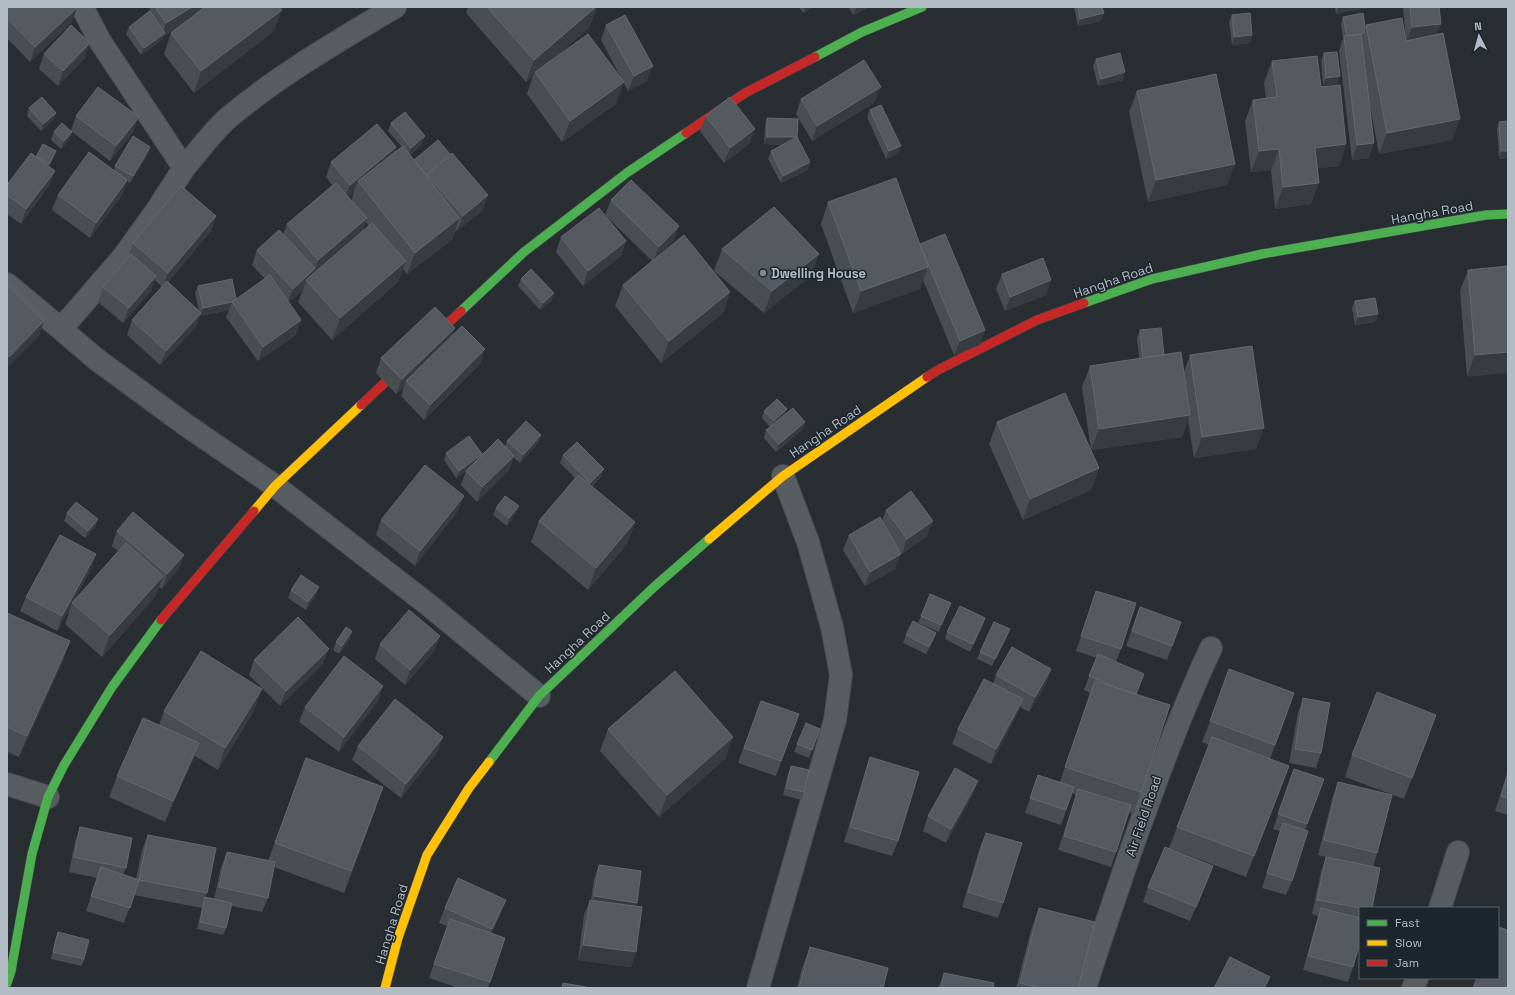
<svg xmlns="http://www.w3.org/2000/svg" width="1515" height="995" font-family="'Space Grotesk',sans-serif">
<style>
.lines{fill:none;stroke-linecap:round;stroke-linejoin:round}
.street-casing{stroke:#464a4e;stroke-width:24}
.fast-casing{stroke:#464a4e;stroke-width:10}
.slow-casing{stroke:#464a4e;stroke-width:10}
.jam-casing{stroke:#464a4e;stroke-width:10}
.street{stroke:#585d62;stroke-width:22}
.fast{stroke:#4caf50;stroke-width:9}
.slow{stroke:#ffc107;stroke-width:9}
.jam{stroke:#c62828;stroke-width:9}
.wall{fill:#494e53;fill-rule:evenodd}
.shaded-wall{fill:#373c41}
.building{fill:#545a5f;stroke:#63696f}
.poi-dot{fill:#838a91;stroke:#1d262d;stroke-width:1.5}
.labels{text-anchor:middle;stroke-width:3;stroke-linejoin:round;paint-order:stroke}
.street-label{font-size:13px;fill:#b3bcc4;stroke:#1d262d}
.poi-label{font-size:13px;font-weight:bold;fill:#b3bcc4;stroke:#1d262d;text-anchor:start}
</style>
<rect width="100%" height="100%" fill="#292e33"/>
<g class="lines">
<defs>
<path id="street" d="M82,7L100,41L184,168L157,210L124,256L61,329L96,359L186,425L275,486L430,606L539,696
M184,168C197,153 213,131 228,118C279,75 338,41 395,7
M7,284L61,329
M7,784L48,797
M1440,908L1458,852
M758,988L835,720L841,675L832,627L808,542L783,476
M1085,988C1099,944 1114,900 1129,856C1154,786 1179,716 1211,648
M1413,988L1417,978"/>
<path id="fast" d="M815,57L862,32L922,7
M1084,303L1152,279L1262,254L1486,215L1508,214
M461,311L524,252L628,172L686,133
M489,762L539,696L654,587L709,539
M7,983L11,971L32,854L48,797L64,765L112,687L161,620"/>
<path id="slow" d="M254,511L275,486L361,405
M709,539L783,476L927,377
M385,988L398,938L427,855L469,788L489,762"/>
<path id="jam" d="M686,133L745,93L815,57
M927,377L938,370L1037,320L1084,303
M361,405L461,311
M161,620L254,511"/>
</defs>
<use href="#street" class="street-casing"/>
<use href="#fast" class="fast-casing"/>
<use href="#slow" class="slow-casing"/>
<use href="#jam" class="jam-casing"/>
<use href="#street" class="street"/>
<use href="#fast" class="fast"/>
<use href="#slow" class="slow"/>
<use href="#jam" class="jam"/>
</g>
<path class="wall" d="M7,7L72,22L30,62L7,38Z
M151,7H280L274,31L194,93L164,54L171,33L182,25L164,36L162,40L141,55L126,34L129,27L149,11Z
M468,7H597L589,28L552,60L616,104L562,142L527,94L533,76L526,82L466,13Z
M799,7H814L803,13Z
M849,7H869L853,15Z
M1074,7H1102L1104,13L1101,21L1078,26Z
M1335,7H1368L1367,8L1336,14Z
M1403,7H1439L1437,34L1452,140L1379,154L1370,106L1369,158L1352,160L1339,51L1343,38L1341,25L1343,17L1365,27L1366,25L1406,40Z
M1232,15L1252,35L1250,43L1232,45L1229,22Z
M606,25L647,81L628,91L601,40Z
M1324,53L1340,76L1337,84L1323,85L1321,61Z
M44,54L85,58L58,86L39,69Z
M1096,59L1123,80L1098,86L1093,66Z
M1272,61L1321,87L1346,144L1339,166L1317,168L1311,204L1275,209L1271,170L1251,172L1245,121L1253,100L1266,98L1264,83Z
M1137,91L1227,185L1148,202L1129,112Z
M801,99L875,102L812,141L796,114Z
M29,108L56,113L53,120L41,131L27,116Z
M870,110L898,154L886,159L867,117Z
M76,116L133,132L110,161L71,131Z
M706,116L755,129L749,144L724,163L700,131Z
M767,118L797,137L808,170L781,183L768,159L771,151L783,145L764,144L765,126Z
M1508,121V158L1499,159L1497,129L1499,122Z
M391,123L422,144L410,155L414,160L483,210L457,231L456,229L452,240L407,274L403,269L398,282L332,340L298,302L303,290L289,302L301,320L296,335L258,361L226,317L229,310L200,316V315L196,327L160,365L127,335L132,320L162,287L155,280L151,291L123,323L98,302L103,287L128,258L133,243L216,216L211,231L168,282L199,311L195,293L198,286L236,299L265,279L252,265L257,250L283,234L287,224L332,185L326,177L331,162L396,147L394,153L402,147L388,131ZM354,192L351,201L348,197ZM366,222L369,226L362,232Z
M54,132H72L69,140L61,149L51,140Z
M150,147L148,154L130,183L127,181L122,195L90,238L52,210L58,195L114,170L115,166Z
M36,157L53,159L49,167L55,171L49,186L21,224L7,214V185Z
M611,200L679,226L673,241L661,253L730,292L723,313L661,363L615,306L623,285L652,261L605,215Z
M828,202L920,245V244L985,330L980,345L954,355L923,280L920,289L853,313L821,224Z
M561,237L626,241L621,256L583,286L556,252Z
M722,249L812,275L764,313L714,271Z
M1508,266L1467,377L1460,291L1468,270Z
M1002,274L1051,280L1046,295L1005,311L996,289Z
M521,279L554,293L551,301L540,310L518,286Z
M1355,301L1378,314L1375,322L1355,325L1352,308Z
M1140,330L1164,355L1184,372L1190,355L1256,449L1194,458L1188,420L1182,437L1091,450L1082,387L1090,366L1139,359L1137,338Z
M453,335L480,364L424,420L401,396L404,387L396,394L376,373L381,358Z
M764,411L786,414L803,429L776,452L764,438L766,430L770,427L762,418Z
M997,422L1099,468L1091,490L1023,520L989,444Z
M541,435L538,443L520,463L513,457L509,470L477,502L461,485L466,471L456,478L444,460L446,453L482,454L481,456L505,447L507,441Z
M563,455L604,469L601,477L592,486L635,522L627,544L588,590L531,542L539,521L575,478L560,463Z
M496,508L516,513L507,526L493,515Z
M886,510L927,536L902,554L896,546L895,569L865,586L843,550L849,535L882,521Z
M458,511L415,566L376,535L381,520Z
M67,513L98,519L95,527L85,538L64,521Z
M117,531L184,555L178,570L162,589L159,587L155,597L102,657L65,624L72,603L118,551L112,546Z
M91,569L57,631L20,611L26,597Z
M319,587L316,595L306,610L288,598L291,590Z
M1096,591L1121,649L1116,662L1139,688L1136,694L1141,792L1133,814L1129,812L1111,867L1058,850L1076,795L1072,793L1061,825L1025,813L1038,775L1060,782L1090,693L1084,690L1089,676L1097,658L1076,651Z
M951,603L939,632L918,623L921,616Z
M1140,607L1181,622L1167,660L1126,646Z
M7,613L70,641L62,663L19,757L7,752Z
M985,618L983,626L970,652L945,639L947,632Z
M1010,629L1007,636L992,666L977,659L980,652Z
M906,635L933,640L926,654L903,643Z
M440,636L434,651L405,685L375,659L380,644Z
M350,639L339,654L333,650L336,642Z
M254,660L323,664L280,706L249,675Z
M1051,669L1046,684L1029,712L1020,707L1017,714L991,764L952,744L958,729L993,684L996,675Z
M1294,693L1270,759L1289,766L1246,877L1169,848L1209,745L1202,742L1210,721Z
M1303,698L1321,753L1316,768L1289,763L1298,713Z
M378,701L339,752L299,722L305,707Z
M761,701L799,714L776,776L738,763Z
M164,711H254L218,770L195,756L191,764L165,822L109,797L117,776L159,725Z
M608,729L726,758L659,817L600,751Z
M820,729L809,758L794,752L797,744Z
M1428,736L1404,799L1345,777L1352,755Z
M443,737L438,751L401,798L352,760L358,746Z
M870,757L898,841L892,856L844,842L865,772Z
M306,758L376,808L344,893L274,867L268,898L262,912L231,906L226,928L223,935L197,929L202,908L134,895L124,923L86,911L97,878L69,872L75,842L80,827L126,868L123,874L136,879L142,850L148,835L207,893L205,897L214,899L221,867L227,852L268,861Z
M791,766L804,792L802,800L783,795L788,774Z
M1294,769L1324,779L1305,830L1292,881L1286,895L1262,888L1280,831L1273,829Z
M1508,771V815L1495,811Z
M1338,782L1377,853L1373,867L1360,908V942L1353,967L1348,982L1303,970L1316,923L1318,916L1312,914L1321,872L1326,857L1334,859L1318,855L1333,796Z
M972,796L946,843L923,831L928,816Z
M986,833L1003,903L998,918L962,907L980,847Z
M599,865L637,903L635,906L636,952L631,967L578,960L584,915L590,900H591L594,879Z
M1207,881L1190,921L1143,902L1148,887Z
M445,908L500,914L492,933L505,938L488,988H458L429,978L447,926L439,923Z
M1039,908L1078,988H1016L1031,930Z
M58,932L84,959L82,966L51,959L55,940Z
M810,947L883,988H797L802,968Z
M944,973L993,988H938Z"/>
<path class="shaded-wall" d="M192,7H209L164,36L162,40L141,55L144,48L162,35L166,23Z
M596,7H597L589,28L536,74L535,72L533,76L526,82L534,60Z
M805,7H814L803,13Z
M856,7H869L853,15Z
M1339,7H1368L1367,8L1336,14Z
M77,8L72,22L30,62L35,47Z
M282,10L274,31L194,93L201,71Z
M1104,13L1101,21L1078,26L1080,19Z
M1441,24L1435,38L1406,41L1412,27Z
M1252,35L1250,43L1232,45L1234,37Z
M90,43L85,58L58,86L63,71Z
M653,66L647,81L628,91L634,76Z
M1125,72L1123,80L1098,86L1101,79Z
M1340,76L1337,84L1323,85L1326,78Z
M624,82L616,104L562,142L570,121Z
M881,87L875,102L812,141L817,126Z
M56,113L53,120L41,131L43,124Z
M139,117L133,132L110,161L116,146Z
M1460,119L1452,140L1379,154L1387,133Z
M755,129L749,144L724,163L730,148Z
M72,132L69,140L61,149L64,141Z
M425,136L422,144L409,155L411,148Z
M767,137H797L794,145L764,144Z
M1374,143L1369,158L1352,160L1357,145Z
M1346,144L1339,166L1307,170L1315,148Z
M901,146L898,154L886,159L889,151Z
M150,147L148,154L130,183L133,176Z
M396,147L391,162L358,181L354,192L344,200L350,185Z
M1279,149L1271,170L1251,172L1259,151Z
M56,151L53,159L46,172L49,164Z
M1501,151H1508V158L1499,159Z
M810,162L808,170L781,183L783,176Z
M1235,164L1227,185L1148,202L1156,180Z
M55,171L49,186L21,224L26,209Z
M127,180L122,195L90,238L96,223Z
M1319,183L1311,204L1275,209L1283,187Z
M488,195L483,210L457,231L463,216Z
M216,216L211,231L163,287L168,273Z
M367,218L361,233L306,280L303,290L287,304L293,289L315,269L318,260Z
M459,218L452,240L407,274L415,253Z
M679,226L673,241L653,262L659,247Z
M626,241L621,256L583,286L588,271Z
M819,254L812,275L764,313L772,291Z
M406,261L398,282L332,340L340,318Z
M928,267L920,289L853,313L861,291Z
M156,276L151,291L123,323L129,308Z
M1051,280L1046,295L1005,311L1010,297Z
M730,292L723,313L661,363L669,341Z
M554,293L551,301L540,310L543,303Z
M232,302L229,310L200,316L203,308Z
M201,313L196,327L160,365L166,351Z
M1378,314L1375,322L1355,325L1358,317Z
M301,320L296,335L258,361L263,347Z
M44,321L39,336L7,368V361L9,357Z
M455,328L450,343L406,381L404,387L396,394L402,379Z
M985,330L980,345L954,355L960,341Z
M485,349L480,364L424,420L430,405Z
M1508,352V373L1467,377L1475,355Z
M787,409L785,417L771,429L774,421Z
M1190,415L1182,437L1091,450L1099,429Z
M805,422L803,429L776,452L779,444Z
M1264,428L1256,449L1194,458L1202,437Z
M541,435L538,443L520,463L523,455Z
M482,454L479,461L456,478L459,471Z
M514,456L509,470L477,502L482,487Z
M1099,468L1091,490L1023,520L1030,499Z
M604,469L601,477L588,490L590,483Z
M464,496L458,511L415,566L420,551Z
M519,506L516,513L507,526L509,518Z
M98,519L95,527L85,538L88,531Z
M933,521L927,536L902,554L907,539Z
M635,522L627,544L588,590L596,568Z
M96,554L91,569L57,631L62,616Z
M901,554L895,569L865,586L870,572Z
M184,555L178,570L162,589L167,574Z
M163,576L155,597L102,657L110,635Z
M319,587L316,595L306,610L308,602Z
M951,603L948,611L939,632L941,625Z
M985,618L983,626L970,652L973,644Z
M1010,629L1007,636L992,666L995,659Z
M352,631L350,639L339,654L342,646Z
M440,636L434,651L405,685L410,670Z
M70,641L62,663L19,757L27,736Z
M329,649L323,664L280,706L286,691Z
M1051,669L1046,684L1029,712L1035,697Z
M1144,674L1139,688L1130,710L1135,695Z
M383,686L378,701L339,752L344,737Z
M262,689L254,711L218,770L225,748Z
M1023,699L1017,714L991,764L996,749Z
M443,737L438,751L401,798L406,784Z
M733,737L726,758L659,817L667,795Z
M199,743L191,764L165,822L173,801Z
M1289,766L1281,787L1246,877L1254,856Z
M978,781L972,796L946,843L951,829Z
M594,896L637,903L631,917L589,911Z
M506,900L500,914L487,944L492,929Z
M583,945L636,952L631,967L578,960Z
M1270,977L1266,988H1264Z"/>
<path class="building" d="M7,7H77V8L35,47L7,18Z
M155,7H192L166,23Z
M205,7H280L282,10L201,71L171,33Z
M487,7H596L534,60Z
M1078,7H1102L1104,13L1080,19Z
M1410,7H1439L1441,24L1412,27Z
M150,11L165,33L144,48L129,27Z
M1250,13L1252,35L1234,37L1232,15Z
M1363,13L1365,27L1363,34L1347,36L1343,17Z
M625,15L653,66L634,76L606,25Z
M1402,18L1406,41L1443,33L1460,119L1387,133L1366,25Z
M71,25L90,43L63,71L44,54Z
M588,34L624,82L570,121L535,72Z
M1361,34L1374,143L1357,145L1344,36Z
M1337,52L1340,76L1326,78L1324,53Z
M1120,53L1125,72L1101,79L1096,59Z
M1317,56L1321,87L1340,85L1346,144L1315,148L1319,183L1283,187L1279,149L1259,151L1253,100L1277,97L1272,61Z
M864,60L881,87L817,126L801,99Z
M1216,74L1235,164L1156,180L1137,91Z
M98,87L139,117L116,146L76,116Z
M42,97L56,113L43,124L29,108Z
M730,97L755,129L730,148L706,116Z
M881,105L901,146L889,151L870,110Z
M405,112L425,136L411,148L391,123Z
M767,118L798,119L797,137L810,162L783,176L771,151L797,137H767Z
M1508,121V151H1501L1499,122Z
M62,123L72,132L64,141L54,132Z
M377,124L396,147L350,185L331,162Z
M133,136L150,147L133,176L115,166Z
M438,140L450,154L427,175L414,160Z
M43,144L56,151L49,164L36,157Z
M403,146L459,218L415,253L358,181Z
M89,152L127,180L96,223L58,195Z
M31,153L55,171L26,209L7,195V185Z
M452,153L488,195L463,216L427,175Z
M896,178L928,267L861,291L828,202Z
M631,180L679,226L659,247L611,200Z
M336,183L367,218L318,260L287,224Z
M181,186L216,216L168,273L133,243Z
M774,207L819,254L772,291L722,249Z
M599,208L626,241L588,271L561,237Z
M372,223L406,261L340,318L306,280Z
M279,230L315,268L293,289L257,250Z
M945,234L985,330L960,341L920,244Z
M684,235L730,292L669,341L623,285Z
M131,254L156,276L129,308L103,287Z
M1043,258L1051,280L1010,297L1002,274Z
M1508,266V352L1475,355L1468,270Z
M531,269L554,293L543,303L521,279Z
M270,275L301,320L263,347L232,302Z
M232,279L236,299L232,302L203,308L198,286Z
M167,281L201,313L166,351L132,320Z
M7,284L44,321L9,357L7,355Z
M1375,298L1378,314L1358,317L1355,301Z
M435,307L455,328L402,379L381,358Z
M462,326L485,349L430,405L406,381Z
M1161,328L1164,355L1143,358L1140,330Z
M1252,346L1264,428L1202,437L1190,355Z
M1181,352L1190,415L1099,429L1090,366Z
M1065,393L1099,468L1030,499L997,422Z
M777,399L787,409L774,421L764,411Z
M793,408L805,422L779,444L766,430Z
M526,421L541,435L523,455L507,441Z
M469,436L482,454L459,471L446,453Z
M498,439L514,456L482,487L466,471Z
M577,442L604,469L590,483L563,455Z
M425,465L464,496L420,551L381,520Z
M578,475L635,522L596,568L539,521Z
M911,491L933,521L907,539L886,510Z
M505,496L519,506L509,518L496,508Z
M76,502L98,519L88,531L67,513Z
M133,512L184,555L167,574L117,531Z
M880,517L901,554L870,572L849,535Z
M60,535L96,554L62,616L26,597Z
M126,543L163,576L110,635L72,603Z
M301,575L319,587L308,602L291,590Z
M1096,591L1136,603L1121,649L1081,636Z
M930,594L951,603L941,625L921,616Z
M960,606L985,618L973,644L947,632Z
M1140,607L1181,622L1172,646L1132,631Z
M409,610L440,636L410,670L380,644Z
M7,613L70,641L27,736L7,727Z
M298,617L329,649L286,691L254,660Z
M913,621L936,633L929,647L906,635Z
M994,622L1010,629L995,659L980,652Z
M346,627L352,631L342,646L336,642Z
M1012,647L1051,669L1035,697L996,675Z
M201,651L262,689L225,748L164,711Z
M1098,654L1144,674L1136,694L1120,689L1089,676Z
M344,656L383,686L344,737L305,707Z
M1229,669L1294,693L1275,745L1210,721Z
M675,671L733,737L667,795L608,729Z
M984,679L1023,699L996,749L958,729Z
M1095,681L1170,705L1141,792L1065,767Z
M1377,692L1436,715L1412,778L1352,755Z
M1303,698L1330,703L1321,753L1295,749Z
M395,699L443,737L406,784L358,746Z
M761,701L799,714L781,761L744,748Z
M143,718L199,743L173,801L117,776Z
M806,723L820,729L812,750L797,744Z
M1212,737L1289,766L1254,856L1177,827Z
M870,757L919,772L898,841L850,827Z
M306,758L383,787L351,871L275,843Z
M791,766L809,770L804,792L786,788Z
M955,768L978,781L951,829L928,816Z
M1294,769L1324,779L1307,824L1278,814Z
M1508,773V798L1501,796Z
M1038,775L1074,787L1066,810L1030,798Z
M1338,782L1392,795L1377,853L1324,840Z
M1078,789L1131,805L1116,852L1064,836Z
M1283,823L1308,831L1292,881L1267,873Z
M80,827L132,838L126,868L74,857Z
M986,833L1022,843L1003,903L968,892Z
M148,835L216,848L207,893L139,880Z
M1165,847L1213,866L1196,907L1148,887Z
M227,852L275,862L268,898L219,887Z
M1326,857L1380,868L1372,908H1360L1317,900Z
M599,865L641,871L637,903L594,896Z
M101,867L139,880L130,908L91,896Z
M458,878L506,900L492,929L445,908Z
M205,897L232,903L226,928L200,922Z
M590,900L642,907L636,952L583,945Z
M1039,908L1095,922L1078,988H1041L1020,983Z
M1321,908L1360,918V942L1353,967L1308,956Z
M450,919L505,938L490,982L434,964Z
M1498,927L1508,930V988H1473L1477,978H1498Z
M58,932L89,940L84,959L53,952Z
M810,947L888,968L883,988H799Z
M1230,957L1270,977L1264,988H1214Z
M944,973L994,983L993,988H941Z
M563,983L592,988H562Z"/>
<circle class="poi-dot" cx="763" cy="273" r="4"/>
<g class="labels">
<g class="street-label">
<text transform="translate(1432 212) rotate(-10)" y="5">Hangha Road</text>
<text transform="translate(1113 280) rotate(-19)" y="5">Hangha Road</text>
<text transform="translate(825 431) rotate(-34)" y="5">Hangha Road</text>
<text transform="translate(577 642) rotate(-43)" y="5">Hangha Road</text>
<text transform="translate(1143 816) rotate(-71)" y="5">Air Field Road</text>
<text transform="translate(391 924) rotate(-73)" y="5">Hangha Road</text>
</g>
<g class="poi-label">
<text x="771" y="278">Dwelling House</text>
</g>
</g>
<rect width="1515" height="995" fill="none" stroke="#b3bcc4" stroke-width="16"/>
<rect x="1359" y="907" width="140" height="72" fill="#1d262d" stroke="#596269"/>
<rect x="1367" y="920" width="20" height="6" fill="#4caf50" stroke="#596269"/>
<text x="1395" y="927" font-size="12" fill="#b3bcc4">Fast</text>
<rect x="1367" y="940" width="20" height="6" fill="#ffc107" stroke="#596269"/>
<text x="1395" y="947" font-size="12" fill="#b3bcc4">Slow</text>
<rect x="1367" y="960" width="20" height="6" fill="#c62828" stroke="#596269"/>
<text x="1395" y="967" font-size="12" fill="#b3bcc4">Jam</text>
<g transform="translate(1479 36) rotate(354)" stroke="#1d262d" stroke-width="3" paint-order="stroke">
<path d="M0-3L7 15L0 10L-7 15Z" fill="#b3bcc4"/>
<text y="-6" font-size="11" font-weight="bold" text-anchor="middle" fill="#b3bcc4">N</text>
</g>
</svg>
